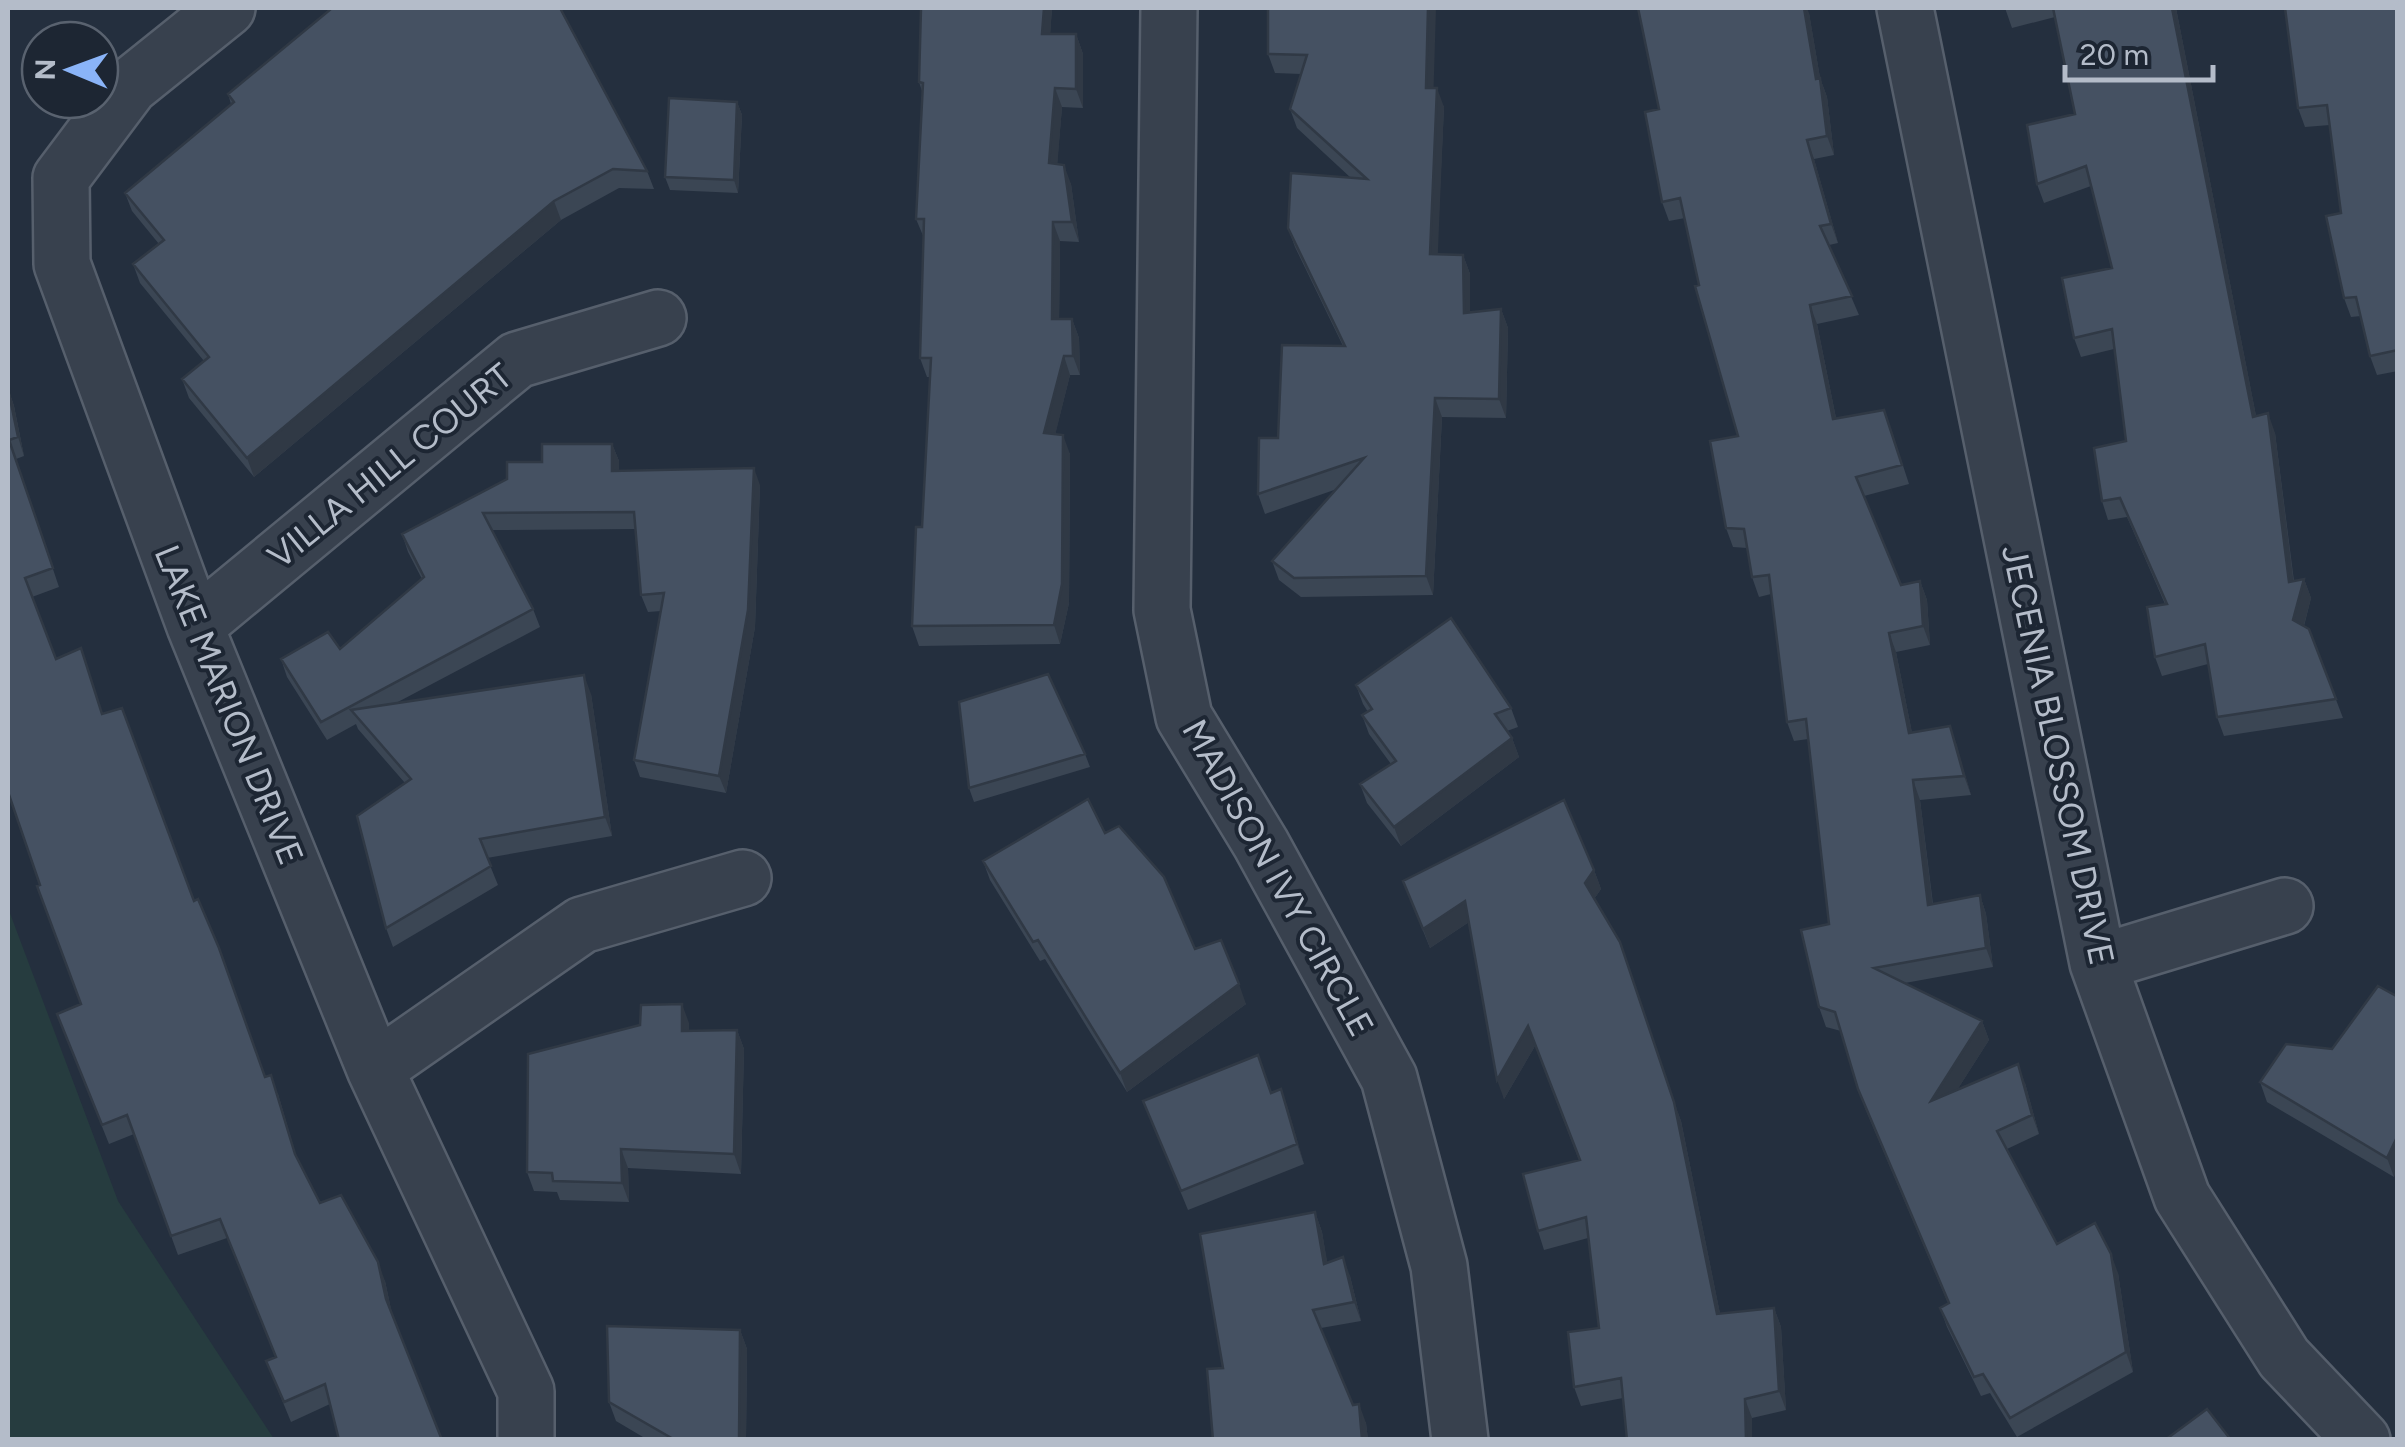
<svg xmlns="http://www.w3.org/2000/svg" width="2405" height="1447" font-family="Figtree,sans-serif">
<style>
.green{fill:#263c3f}
.lines{fill:none;stroke-linecap:round;stroke-linejoin:round}
.street-casing{stroke:#565f6c;stroke-width:60}
.street{stroke:#38414e;stroke-width:55}
.wall{fill:#3b4654}
.shaded-wall{fill:#303945}
.building{fill:#455162;stroke:#303945;stroke-width:2.5}
.labels{text-anchor:middle;stroke-width:8;stroke-linejoin:round;paint-order:stroke}
.street-label{font-size:35px;fill:#b4bcc9;stroke:#1d2633}
</style>
<rect width="100%" height="100%" fill="#242f3e"/>
<path class="green" d="M8,908L118,1201L274,1439H8Z"/>
<g class="lines">
<defs>
<path id="street" d="M227,8L130,86L61,178L62,264L195,626L375,1069L526,1391V1440
M1169,8L1162,610L1184,717L1261,844L1389,1078L1439,1266L1460,1440
M1905,8L2098,963L2182,1197L2284,1358L2362,1440
M195,626L517,360L658,318
M2098,963L2285,906
M375,1069L582,925L743,878"/>
</defs>
<use href="#street" class="street-casing"/>
<use href="#street" class="street"/>
</g>
<path class="wall" d="M328,8H560L647,171L654,189L619,188L561,220L254,477L189,398L182,379L204,361L140,283L133,264L159,244L132,211L125,193L231,104L228,94L329,10Z
M921,8H1052L1050,34H1076L1083,54V108L1062,107L1057,164L1071,184L1079,242L1060,241L1059,319H1072L1079,338L1080,375H1070L1055,434L1070,454L1069,603L1060,644L919,646L912,626L922,527L930,377H927L920,358L924,238L916,219L923,94L919,82Z
M1268,8L1433,88L1444,107L1437,254L1463,255L1470,274V312L1501,309L1508,328L1506,418L1442,417L1433,595L1301,597L1279,580L1272,561L1337,489L1265,514L1258,494L1278,438L1343,346L1295,247L1288,228L1351,178L1297,128L1290,109L1301,74L1275,73L1268,54Z
M2005,8H2176L2256,416L2275,433L2294,581L2304,579L2311,598L2304,626L2309,629L2343,718L2224,736L2217,717L2208,664L2162,676L2155,657L2165,604L2127,517L2108,520L2102,501L2126,441L2114,349L2081,357L2074,338L2112,268L2091,186L2044,203L2037,184L2075,114L2055,17L2012,28Z
M2398,8V371L2377,375L2370,356L2361,316L2351,317L2344,298L2341,213L2330,125L2305,127L2298,108Z
M1809,13L1820,78L1827,97L1834,155L1814,159L1838,243L1829,245L1859,315L1817,324L1836,418L1891,429L1909,484L1864,496L1901,585L1920,581L1927,600L1930,645L1896,652L1912,733L1950,726L1971,795L1920,800L1933,904L1980,895L1986,914L1993,967L1905,983L1982,1021L1989,1040L1957,1090L2025,1083L2039,1134L2007,1149L2057,1244L2118,1273L2133,1372L2017,1437L1990,1393L1981,1396L1947,1327L1940,1308L1948,1303L1865,1108L1841,1031L1826,1027L1819,1007L1829,924L1808,739L1794,741L1787,722L1771,594L1759,597L1752,577L1747,548L1733,547L1726,528L1738,436L1699,285L1685,218L1669,221L1662,202L1659,109Z
M737,102L742,115L738,193L670,190L665,177Z
M8,388L14,406L24,456L16,459L59,587L32,597L56,659L103,713L194,901L265,1077L278,1094L297,1159L320,1203L385,1281L392,1314L330,1404L291,1422L266,1361L276,1358L227,1238L178,1255L134,1134L109,1144L57,1014L81,1004L8,792Z
M612,444L619,461V471L760,485L755,627L726,793L640,777L634,760L661,611L648,612L641,595L636,529L492,530L533,609L540,627L396,703L591,694L612,836L487,858L498,885L393,947L386,928L405,783L358,729L356,724L327,740L287,677L281,659L340,649L422,579L408,552L402,534L542,462Z
M1356,685L1511,708L1518,727L1507,731L1512,738L1519,757L1401,846L1367,803L1360,784L1391,764L1369,734L1362,715L1368,712L1363,704Z
M1085,754L1090,767L974,802L969,788Z
M1105,833L1195,949L1246,1004L1127,1092L1045,959L1040,961L990,880L983,861Z
M1594,870L1601,889L1594,899L1681,1121L1720,1314L1774,1308L1781,1327L1786,1410L1752,1418V1440H1627L1623,1398L1581,1406L1574,1387L1599,1328L1588,1238L1544,1250L1538,1231L1579,1160L1535,1046L1504,1099L1469,922L1430,948L1403,881Z
M2398,997L2394,1177L2267,1102L2260,1082L2332,1049Z
M689,1023V1030H737L744,1049L741,1174L628,1168L629,1202L560,1200L557,1192L534,1191L527,1172Z
M1281,1089L1304,1164L1188,1210L1143,1101L1271,1093Z
M1315,1212L1322,1232L1327,1263L1350,1276L1361,1321L1321,1328L1353,1405L1366,1423L1368,1440H1213L1223,1368Z
M740,1330L747,1349L746,1440H648L616,1421L609,1402Z"/>
<path class="shaded-wall" d="M1044,8H1052L1049,53L1042,34Z
M1428,8H1436L1433,107L1426,88Z
M1804,8H1807L1809,13L1821,83L1820,78L1827,97L1834,155L1827,136Z
M2172,8H2176L2260,436L2253,417Z
M1076,34L1083,54V108L1076,89Z
M1055,88L1062,107L1056,182L1049,163Z
M1437,88L1444,107L1437,273L1430,254Z
M737,102L742,115L738,193L734,180Z
M1807,140L1814,159L1838,243L1831,224Z
M1064,165L1071,184L1079,242L1072,222Z
M554,201L561,220L254,477L247,458Z
M1053,222L1060,241L1059,338L1052,319Z
M1463,255L1470,274V332L1464,313Z
M1810,305L1817,324L1840,438L1833,419Z
M1501,309L1508,328L1506,418L1499,399Z
M1072,319L1079,338L1080,375L1073,356Z
M1064,356L1070,375L1051,452L1044,433Z
M8,388L14,406L24,456L18,437Z
M1435,398L1442,417L1433,595L1426,576Z
M2268,413L2275,433L2296,601L2289,582Z
M1063,435L1070,454L1069,603L1060,644L1054,625Z
M612,444L619,461V489L612,471Z
M754,468L760,485L755,627L726,793L719,776Z
M2304,579L2311,598L2300,640L2293,620Z
M1920,581L1927,600L1930,645L1923,626Z
M1889,633L1896,652L1916,753L1909,733Z
M584,675L591,694L612,836L605,817Z
M1950,726L1957,745L1971,795L1964,776Z
M1512,738L1519,757L1401,846L1394,827Z
M1913,780L1920,800L1935,924L1928,905Z
M1594,870L1601,889L1592,902L1585,883Z
M1980,895L1986,914L1993,967L1986,948Z
M1465,901L1472,920L1430,948L1423,929Z
M1620,942L1681,1121L1724,1333L1717,1314Z
M1239,984L1246,1004L1127,1092L1120,1073Z
M682,1004L689,1023V1050L682,1031Z
M1982,1021L1989,1040L1938,1120L1931,1101Z
M1528,1026L1535,1046L1504,1099L1497,1080Z
M737,1030L744,1049L741,1174L734,1154Z
M2018,1064L2025,1083L2039,1134L2032,1115Z
M1281,1089L1288,1108L1304,1164L1297,1144Z
M2398,1135V1169L2394,1177L2387,1158Z
M621,1149L628,1168L629,1202L622,1183Z
M1315,1212L1322,1232L1331,1283L1324,1264Z
M2111,1254L2118,1273L2133,1372L2126,1352Z
M1343,1257L1350,1276L1361,1321L1354,1302Z
M378,1262L385,1281L393,1318L386,1299Z
M1774,1308L1781,1327L1786,1410L1779,1391Z
M740,1330L747,1349L746,1440H739Z
M1745,1399L1752,1418V1440H1746Z
M1359,1404L1366,1423L1368,1440H1362Z"/>
<path class="building" d="M330,8H560L647,171L613,169L554,201L247,458L182,379L209,357L133,264L164,240L125,193L234,102L228,94L331,9Z
M921,8H1044L1042,34H1076V89L1055,88L1049,163L1064,165L1072,222H1053L1052,319H1072L1073,356H1064L1044,433L1063,435L1062,584L1054,625L912,626L916,527H922L931,358H920L924,219H916L923,83L919,82Z
M1268,8H1428L1426,88H1437L1430,254L1463,255L1464,313L1501,309L1499,399L1435,398L1426,576L1294,578L1272,561L1364,458L1258,494L1259,438H1278L1282,345L1345,346L1288,228L1291,173L1367,179L1290,109L1307,55L1268,54Z
M1638,8H1804L1816,79L1820,78L1827,136L1807,140L1831,224L1820,226L1852,296L1810,305L1833,419L1884,410L1902,465L1856,477L1901,585L1920,581L1923,626L1889,633L1909,733L1950,726L1964,776L1913,780L1928,905L1980,895L1986,948L1874,968L1982,1021L1931,1101L2018,1064L2032,1115L1997,1131L2057,1244L2095,1223L2111,1254L2126,1352L2010,1418L1983,1374L1974,1377L1940,1308L1949,1303L1858,1089L1835,1012L1819,1007L1801,930L1829,924L1806,719L1787,722L1769,575L1752,577L1744,529L1726,528L1710,441L1738,436L1695,286L1699,285L1680,198L1662,202L1645,112L1659,109Z
M2053,8H2172L2253,417L2268,413L2289,582L2304,579L2293,620L2309,629L2336,699L2217,717L2205,644L2155,657L2147,607L2167,604L2120,498L2102,501L2094,448L2126,441L2112,329L2074,338L2062,278L2112,268L2086,166L2037,184L2027,125L2075,114Z
M2285,8H2398V350L2370,356L2356,297L2344,298L2326,216L2341,213L2327,105L2298,108Z
M669,98L737,102L734,180L665,177Z
M8,389L18,437L9,440L53,568L25,578L56,659L81,648L102,714L122,708L194,901L198,899L219,948L265,1077L271,1075L295,1154L320,1203L341,1195L378,1262L386,1299L442,1440H339L325,1384L284,1402L266,1361L276,1357L220,1219L171,1236L127,1115L102,1125L57,1014L81,1004L37,886L40,885L8,792Z
M542,444H612V471L754,468L748,610L719,776L634,760L664,593L641,595L634,512L483,513L533,609L321,722L281,659L328,632L340,649L424,577L402,534L507,479V462H542Z
M1451,618L1511,708L1495,714L1512,738L1394,827L1360,784L1396,761L1362,715L1372,709L1356,685Z
M1048,674L1085,754L969,788L959,702Z
M584,675L605,817L480,839L491,866L386,928L357,816L411,779L351,710Z
M1088,799L1105,833L1119,826L1164,877L1195,949L1221,940L1239,984L1120,1073L1038,940L1033,942L983,861Z
M1564,800L1594,870L1585,883L1620,942L1674,1102L1717,1314L1774,1308L1779,1391L1745,1399L1746,1440H1627L1621,1378L1574,1387L1568,1332L1599,1328L1586,1217L1538,1231L1523,1174L1580,1160L1528,1026L1497,1080L1465,901L1423,929L1403,881Z
M2378,986L2398,997V1135L2387,1158L2260,1082L2286,1044L2332,1049Z
M682,1004V1031L737,1030L734,1154L621,1149L622,1183L553,1181L552,1173L527,1172L528,1054L640,1025L641,1005Z
M1258,1055L1271,1093L1281,1089L1297,1144L1181,1191L1143,1101Z
M1315,1212L1324,1264L1343,1257L1354,1302L1313,1310L1353,1405L1359,1404L1362,1440H1213L1207,1369L1223,1368L1200,1234Z
M607,1326L740,1330L739,1440H675L609,1402Z
M2207,1409L2231,1440H2165Z"/>
<g class="labels">
<g class="street-label">
<text transform="translate(390 466) rotate(-39)" y="12">VILLA HILL COURT</text>
<text transform="translate(229 705) rotate(68)" y="12">LAKE MARION DRIVE</text>
<text transform="translate(2058 755) rotate(78)" y="12">JECENIA BLOSSOM DRIVE</text>
<text transform="translate(1278 878) rotate(61)" y="12">MADISON IVY CIRCLE</text>
</g>
</g>
<rect width="2405" height="1447" fill="none" stroke="#b4bcc9" stroke-width="20"/>
<g transform="translate(70 70) rotate(271)"><circle r="48" fill="#1d2633" stroke="#59626f" stroke-width="2.5"/>
<path d="M0-8L18 38L0 25L-18 38Z" fill="#8ab4f8"/>
<text y="-15" font-size="28" font-weight="bold" text-anchor="middle" fill="#b4bcc9">N</text>
</g>
<path d="M2065 65v15h148v-15" fill="none" stroke="#b4bcc9" stroke-width="5"/>
<text x="2080" y="65" font-size="30" fill="#b4bcc9" stroke="#1d2633" stroke-width="8" paint-order="stroke">20 m</text>
</svg>
